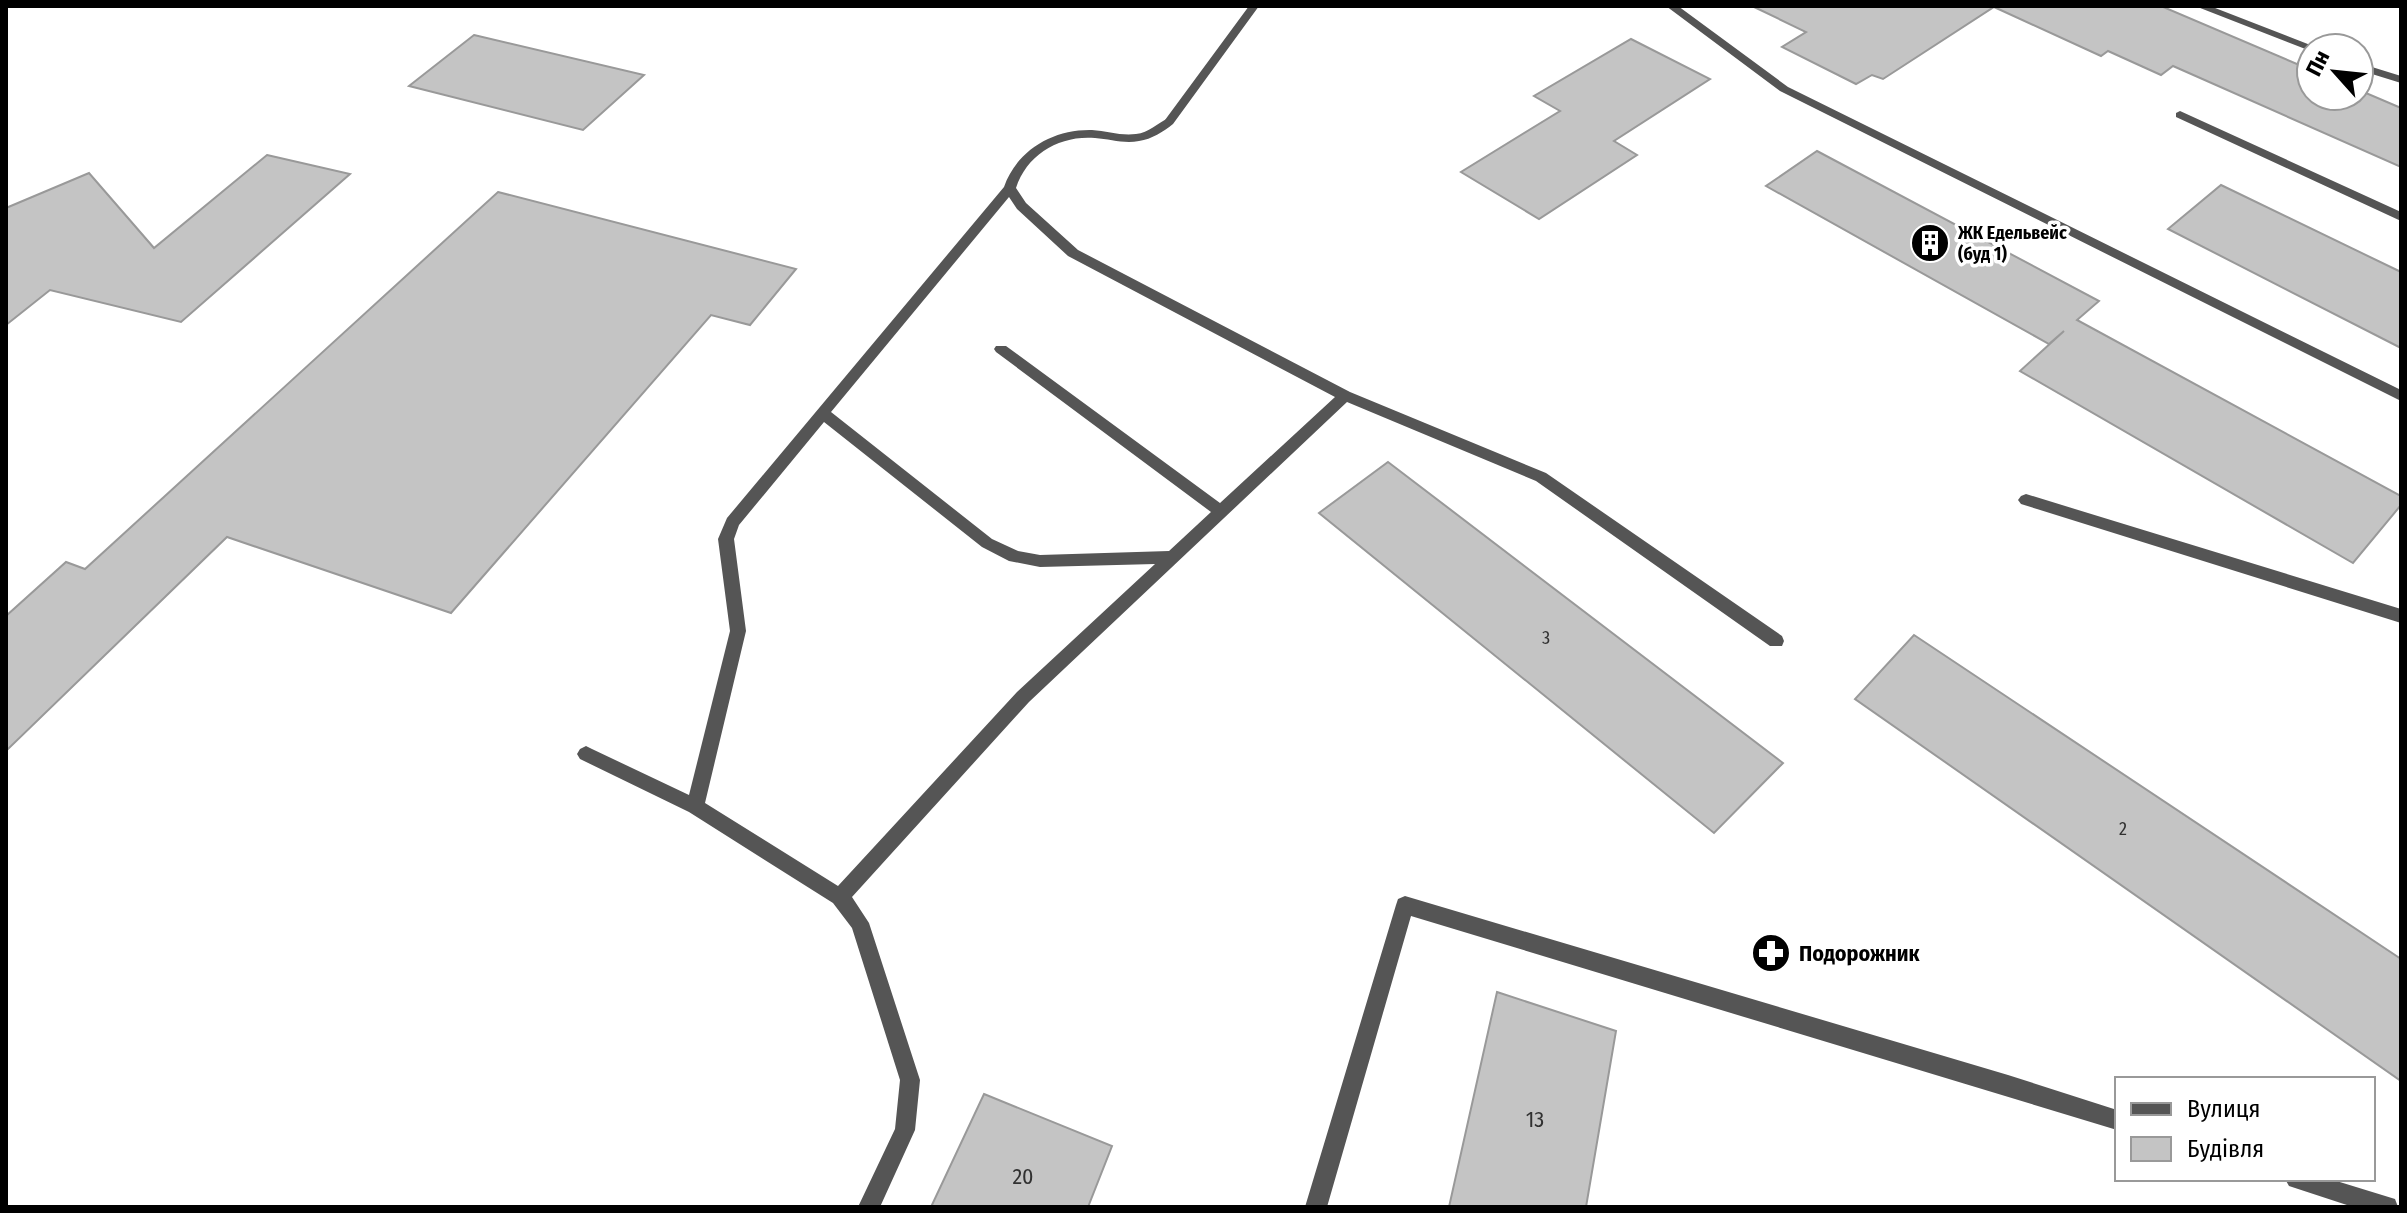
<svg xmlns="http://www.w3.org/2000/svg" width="2407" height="1213" font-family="'Fira Sans Condensed',sans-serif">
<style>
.building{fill:#c4c4c4;stroke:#999;stroke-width:2}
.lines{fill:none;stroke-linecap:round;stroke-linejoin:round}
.lane{fill:#555;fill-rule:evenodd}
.street{fill:#555;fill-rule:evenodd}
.labels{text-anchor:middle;stroke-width:7;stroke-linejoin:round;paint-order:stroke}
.far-poi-label{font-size:18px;font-weight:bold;fill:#000;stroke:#fff;text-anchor:start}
.number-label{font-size:18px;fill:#313131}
.poi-label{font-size:22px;font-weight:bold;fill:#000;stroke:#fff;text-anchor:start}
.near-number-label{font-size:22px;fill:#313131}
</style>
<rect width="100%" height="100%" fill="#fff"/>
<path class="building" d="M1752,6H2161L2311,70V96H2359V90L2401,108V167L2173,66L2161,75L2108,51L2101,56L1994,7L1883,79L1872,75L1856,84L1782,47L1806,32Z
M474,35L644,75L583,130L409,86Z
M1631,39L1710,79L1614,141L1637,155L1539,219L1461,172L1560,111L1534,96Z
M1817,151L2099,301L2077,320L2401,496V505L2353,563L2020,371L2064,331L2049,344L1766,186Z
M267,155L350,174L181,322L50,290L6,325V208L89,173L154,248Z
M2221,185L2401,272V348L2168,229Z
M498,192L796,269L750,325L711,315L451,613L227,537L6,751V616L66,562L85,569Z
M1388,462L1783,763L1714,833L1319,513Z
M1914,635L2401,959V1081L1855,699Z
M1497,992L1616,1031L1586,1207H1449Z
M984,1094L1112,1146L1088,1207H931Z"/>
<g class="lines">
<path class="lane" d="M1666,6H1678L1788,87L2401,390V401L1780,91Z
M2180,111L2401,212V221L2176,117V113Z
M1169,118L1173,120V124C1163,132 1152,139 1139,141C1124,144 1110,139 1095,138C1060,135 1027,154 1016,188L1026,203L1078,250L1350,392L1546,473L1782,636L1784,641L1782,646H1770L1536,481L1347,402L1029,702L852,897L869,923L920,1080L915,1130L880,1207H858L895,1129L900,1080L852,928L833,903L689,812L580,759L577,754L580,749L586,746L592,749L689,795L730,631L718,539L727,518L1004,187C1017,150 1053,129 1092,130C1107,131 1121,136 1136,134C1149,133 1157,123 1169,118ZM1009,197L1017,209L1068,256L1335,397L1220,503L1006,346H996L994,349L996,352L1211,512L1169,551L1040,555L1018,551L992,539L831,412ZM824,422L982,547L1009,561L1040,567L1155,564L1017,692L838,886L705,803L746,631L734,539L739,525Z
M2026,494L2401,609V623L2021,504L2018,500L2021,496Z"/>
<path class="street" d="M1249,6H1259L1173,124H1165V120Z
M2195,6H2210L2318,48L2308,50Z
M2359,63L2401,76V83L2359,70Z
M1405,896L2008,1075L2117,1110V1130L1411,916L1327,1207H1305L1396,905L1398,899Z
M2285,1179H2330L2395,1199L2398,1207H2353L2289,1186Z"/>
</g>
<defs>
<symbol id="building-disc" viewBox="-11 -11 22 22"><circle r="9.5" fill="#000" stroke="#fff"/><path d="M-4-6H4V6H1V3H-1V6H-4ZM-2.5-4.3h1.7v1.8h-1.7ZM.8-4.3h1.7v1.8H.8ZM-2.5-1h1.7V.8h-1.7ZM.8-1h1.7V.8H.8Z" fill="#fff"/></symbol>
<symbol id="pharmacy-disc" viewBox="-11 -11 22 22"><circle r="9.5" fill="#000" stroke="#fff"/><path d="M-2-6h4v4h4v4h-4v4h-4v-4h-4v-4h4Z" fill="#fff"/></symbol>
</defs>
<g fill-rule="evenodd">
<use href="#building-disc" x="1908" y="221" width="44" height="44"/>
<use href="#pharmacy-disc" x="1749" y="931" width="44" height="44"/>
</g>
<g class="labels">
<g class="far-poi-label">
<text x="1958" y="239">ЖК Едельвейс<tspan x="1958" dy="21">(буд 1)</tspan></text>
</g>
<g class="number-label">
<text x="1546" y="644">3</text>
<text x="2123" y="835">2</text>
</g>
<g class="poi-label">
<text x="1799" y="961">Подорожник</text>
</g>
<g class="near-number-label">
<text x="1535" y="1127">13</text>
<text x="1023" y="1184">20</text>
</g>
</g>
<rect width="2407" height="1213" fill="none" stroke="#000000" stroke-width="16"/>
<rect x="2115" y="1077" width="260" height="104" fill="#ffffff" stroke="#999999" stroke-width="2"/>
<rect x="2131" y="1103" width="40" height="12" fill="#555555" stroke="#999999" stroke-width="2"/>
<text x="2187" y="1117" font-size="24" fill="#000000">Вулиця</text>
<rect x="2131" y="1137" width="40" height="24" fill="#c4c4c4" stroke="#999999" stroke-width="2"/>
<text x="2187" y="1157" font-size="24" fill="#000000">Будівля</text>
<g transform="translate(2335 72) rotate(297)"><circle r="38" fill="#ffffff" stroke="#999999" stroke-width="2"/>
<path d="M0-6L14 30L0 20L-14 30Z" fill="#000000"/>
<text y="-12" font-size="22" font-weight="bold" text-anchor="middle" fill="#000000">Пн</text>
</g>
</svg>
